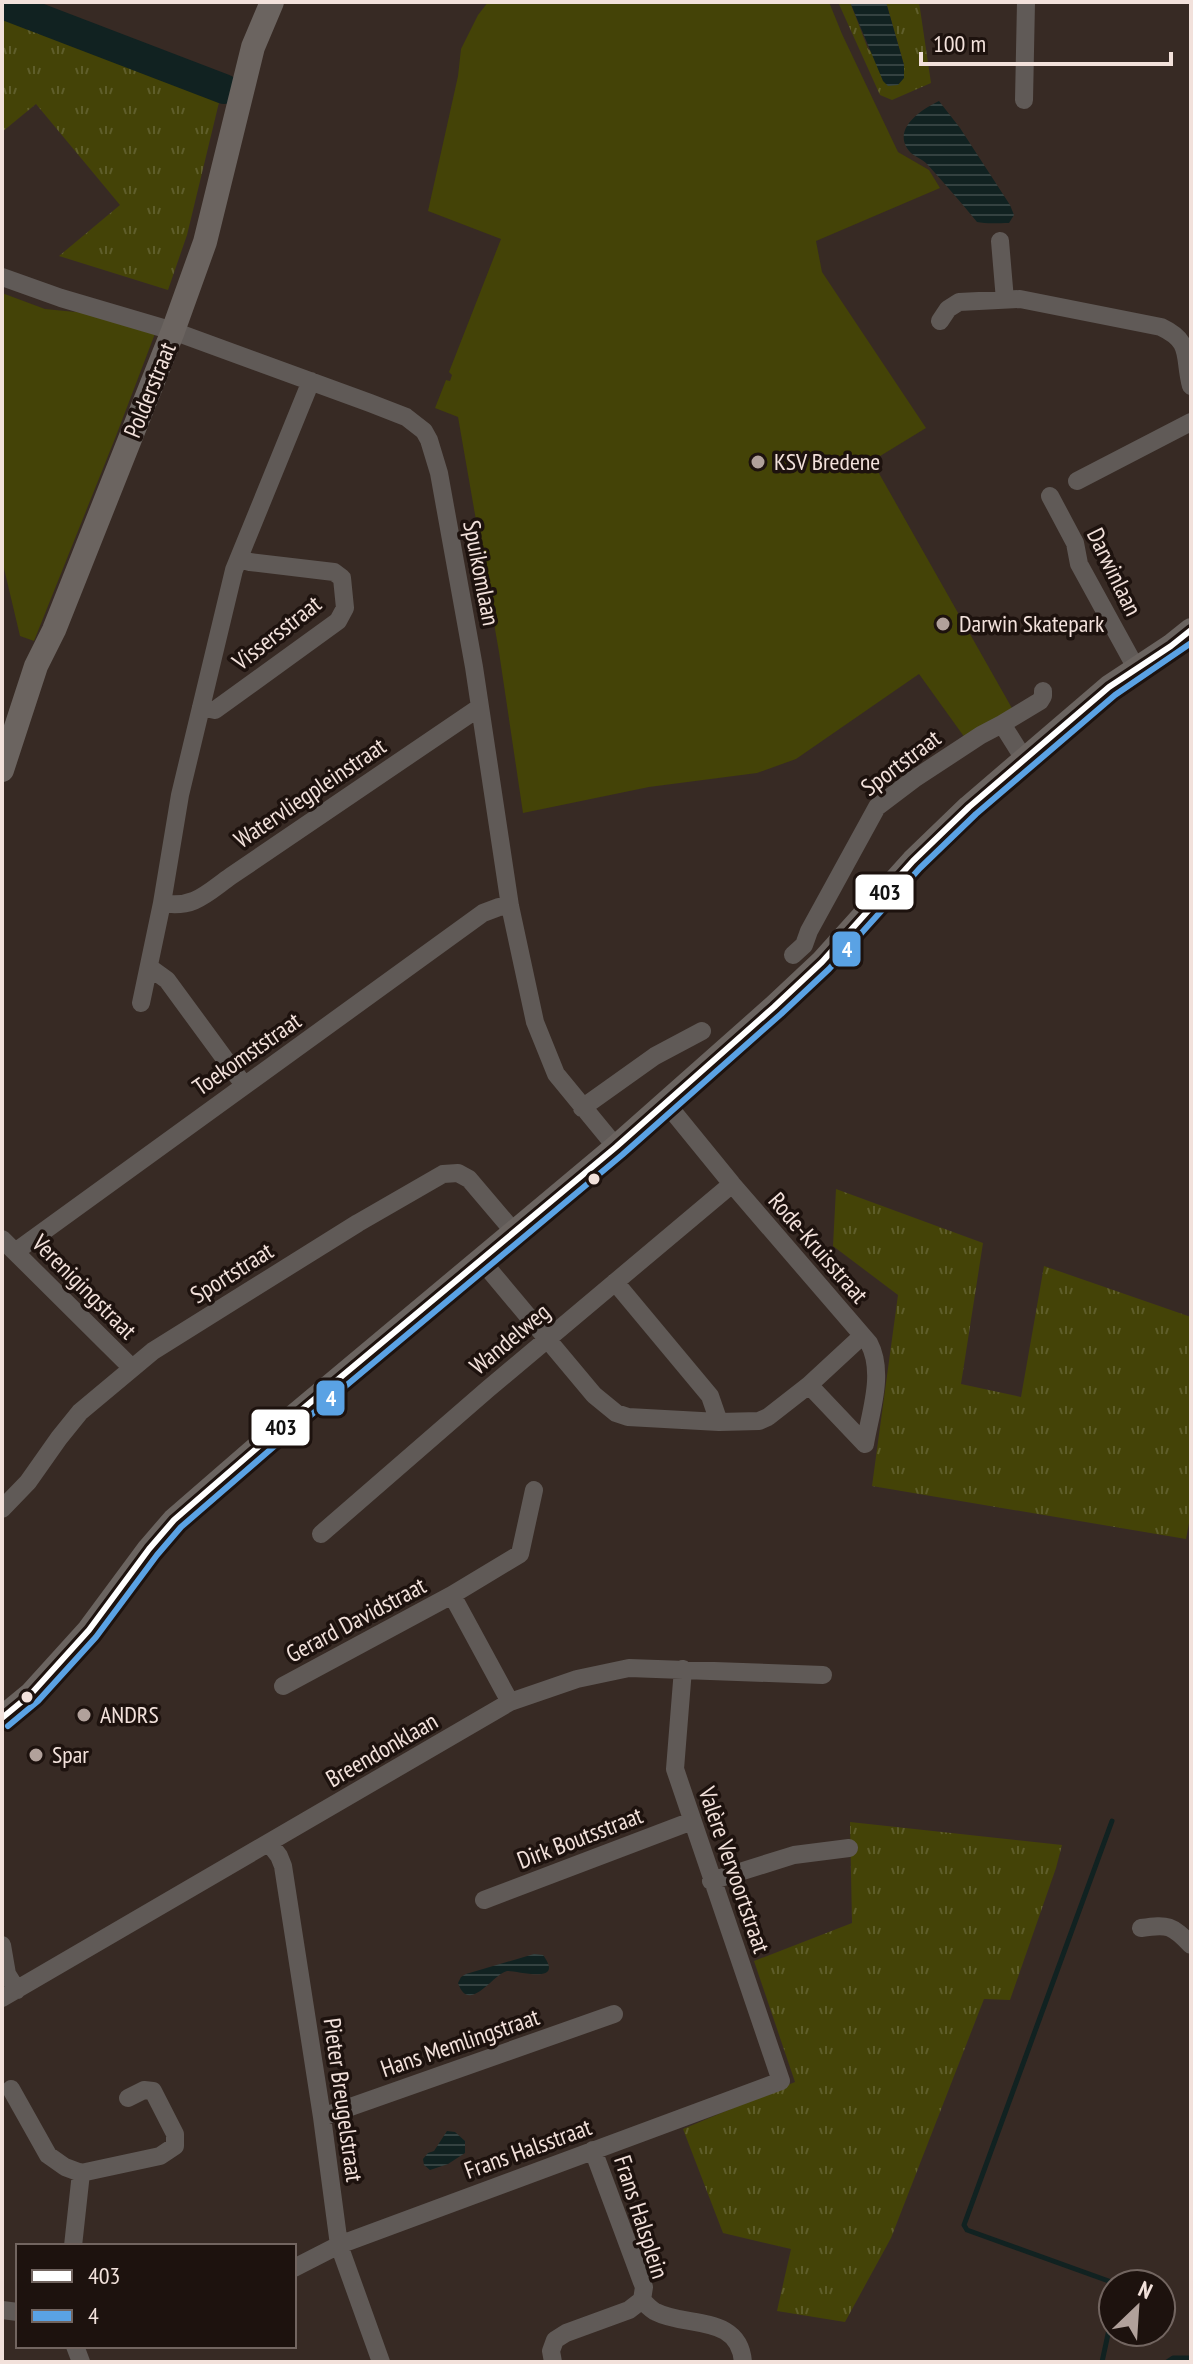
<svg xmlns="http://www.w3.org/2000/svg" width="1193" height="2364" font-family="'PT Sans Narrow',sans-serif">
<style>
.grass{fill:url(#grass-tufts)}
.green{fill:#444307}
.water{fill:url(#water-rules)}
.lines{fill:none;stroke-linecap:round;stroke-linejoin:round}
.stream{stroke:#112221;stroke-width:5}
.river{stroke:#112221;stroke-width:30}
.street{stroke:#605a57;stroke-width:18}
.secondary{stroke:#6b6460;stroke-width:24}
.bus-1-casing{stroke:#1d120e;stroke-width:12}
.bus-2-casing{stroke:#1d120e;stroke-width:12}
.bus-1{stroke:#fff;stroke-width:6}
.bus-2{stroke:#5aa2e4;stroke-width:6}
.poi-dot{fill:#b1a19b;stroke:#1d120e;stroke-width:3}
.bus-dot{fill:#f2e1db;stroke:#1d120e;stroke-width:3}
.labels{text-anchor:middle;stroke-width:7;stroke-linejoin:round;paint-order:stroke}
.street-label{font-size:24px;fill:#f2e1db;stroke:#1d120e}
.poi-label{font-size:24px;fill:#f2e1db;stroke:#1d120e;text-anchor:start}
.line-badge{stroke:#1d120e;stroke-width:3}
.badge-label{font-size:22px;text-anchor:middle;font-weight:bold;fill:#fff}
.pale-badge-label{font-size:22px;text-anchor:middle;font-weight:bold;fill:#111}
</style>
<defs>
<pattern id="grass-tufts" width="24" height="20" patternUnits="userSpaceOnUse" patternTransform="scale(2)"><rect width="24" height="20" fill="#444307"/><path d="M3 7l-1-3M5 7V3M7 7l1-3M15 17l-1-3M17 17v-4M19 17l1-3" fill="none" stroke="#5f5e2b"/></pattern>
<pattern id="water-rules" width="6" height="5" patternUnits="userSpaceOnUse" patternTransform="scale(2)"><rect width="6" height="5" fill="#112221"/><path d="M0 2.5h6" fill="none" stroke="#344241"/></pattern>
</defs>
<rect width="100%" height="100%" fill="#372a24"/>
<path class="grass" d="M838,2H850L868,49L904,78V65L886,2H919L931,83L892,100L880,95Z
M2,6L222,90L187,235L168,290L59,256L120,205L36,104L2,132Z
M836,1189L983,1243L961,1384L1021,1397L1044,1266L1191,1317V1512L1186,1539L872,1486L898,1295L833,1246Z
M850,1822L1062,1845L1056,1868L1010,2000L984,1999L891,2238L845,2322L777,2311L791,2249L723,2233L683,2129L795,2082L754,1961L852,1923Z"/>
<path class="green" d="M488,2H829L842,34L898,152L929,170L940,188L816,241L822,272L926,428L872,461L1013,710L965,738L919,674L796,759L757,773L649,787L523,813L499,652L458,417L435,408L446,380L450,381L452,375L449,372L501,239L428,211L458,76L461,49L478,15Z
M2,293L45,309L86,313L156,331L116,436L34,641L20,636L2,560Z"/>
<path class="water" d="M850,2H886L904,65V78L898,85L888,86L883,81Z
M939,101L960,128L1010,205L1014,215L1009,223C1000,223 985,224 977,222C961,202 944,183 927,164C922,159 916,157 911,153C889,130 922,109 939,101Z
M534,1954L543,1955C566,1986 516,1970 507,1971C493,1974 469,2015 458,1983L461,1977L466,1974Z
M447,2131L455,2132L465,2141V2153L448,2164L430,2170L424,2165L423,2159L428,2153L434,2151Z"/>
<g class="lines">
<path class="stream" d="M1112,1821L964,2225L967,2230L1117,2284
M1102,2362L1113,2311
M1167,2362L1173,2358H1191"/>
<path class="river" d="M2,4L224,89"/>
<path class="street" d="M1024,100L1026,2
M1000,241L1005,300
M2,277L61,298L173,331L370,403L406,417L424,431L429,440L439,473L474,667L510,906L535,1022L556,1074L616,1147
M940,321L948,309L959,302L1020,299L1161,327C1193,342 1183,356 1191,386
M1077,481L1191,422
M1050,496L1075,543L1079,564L1136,668
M201,707L215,710L338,621L345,608L342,578L334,572L250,562L239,559
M1002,724L1040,701L1043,696V691
M162,903C194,909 207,893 231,876L480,707
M793,955L804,945L809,931L877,807L914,779L981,735L1002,724L1024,759
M149,967L167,980L244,1085
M141,1003L162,903L180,795L234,570L311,381
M666,1103L732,1184L869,1343C885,1373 870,1413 865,1444
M582,1108L655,1056L702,1031
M2,1239L132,1368
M15,1252L483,913L499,907L510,906
M481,1260L594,1395L616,1413L628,1417L719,1422
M615,1282L710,1396L719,1422L759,1421L768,1417L809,1385
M862,1336L809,1385L865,1444
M2,1509L28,1482L59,1438L80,1412L153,1351L358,1223L443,1174L458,1173L469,1179L514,1232
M321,1534L488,1389L732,1184
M452,1595L510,1702
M283,1686L452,1595L520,1554L534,1490
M269,1843L279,1856L283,1866L322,2117L339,2245L381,2362
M711,1881L794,1855L849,1848
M484,1900L692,1821
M1141,1928C1168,1924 1172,1925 1191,1945
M2,1945L7,1974L17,1990
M2,1998L510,1702L577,1679L629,1668L823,1675
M11,2089L48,2155L65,2167L81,2173L73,2246
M322,2117L614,2014
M81,2173L160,2156L175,2146V2134L153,2091L144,2090L128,2098
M294,2268L339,2245L781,2081L675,1769L683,1669
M642,2300C646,2304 651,2310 656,2312C687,2328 739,2314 743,2362
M2,2310L18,2312
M75,2346L81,2362
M553,2362L551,2351L555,2340L566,2333L629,2310L642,2300L644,2287L642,2282L593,2150"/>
<path class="secondary" d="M2,770L36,666L54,630L173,331L205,242L253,47L272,2
M2,1718L31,1694L89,1630L149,1549L174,1520L287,1422L616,1147L774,1007L822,962L913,861L969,807L1109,687L1171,646L1191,630"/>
<defs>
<path id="bus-1" d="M2,1718L31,1694L89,1630L149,1549L174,1520L287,1422L616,1147L774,1007L822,962L913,861L969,807L1109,687L1171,646L1191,630"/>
<path id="bus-2" d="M8,1726L38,1701L96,1637L157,1555L181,1527L293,1430L622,1155L781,1014L829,969L920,868L976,814L1115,695L1191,643"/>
</defs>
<use href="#bus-1" class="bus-1-casing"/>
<use href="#bus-2" class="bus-2-casing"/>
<use href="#bus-1" class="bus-1"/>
<use href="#bus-2" class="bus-2"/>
</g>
<g class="poi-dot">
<circle cx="758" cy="462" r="8"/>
<circle cx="943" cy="624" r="8"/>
<circle cx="84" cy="1715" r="8"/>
<circle cx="36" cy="1755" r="8"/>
</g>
<g class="bus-dot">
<circle cx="594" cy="1179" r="7"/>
<circle cx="27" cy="1697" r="7"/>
</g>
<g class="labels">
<g class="street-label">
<text transform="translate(150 390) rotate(-68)" y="8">Polderstraat</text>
<text transform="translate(1114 572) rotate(64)" y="8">Darwinlaan</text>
<text transform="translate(481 573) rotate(79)" y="8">Spuikomlaan</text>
<text transform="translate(277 633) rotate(-38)" y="8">Vissersstraat</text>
<text transform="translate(901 763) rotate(-37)" y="8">Sportstraat</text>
<text transform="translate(310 793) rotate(-34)" y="8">Watervliegpleinstraat</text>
<text transform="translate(247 1054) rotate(-35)" y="8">Toekomststraat</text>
<text transform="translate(818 1248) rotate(49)" y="8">Rode-Kruisstraat</text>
<text transform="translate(232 1273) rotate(-32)" y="8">Sportstraat</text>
<text transform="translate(84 1287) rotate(45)" y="8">Verenigingstraat</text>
<text transform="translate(510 1339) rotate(-40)" y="8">Wandelweg</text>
<text transform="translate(356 1620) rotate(-28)" y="8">Gerard Davidstraat</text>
<text transform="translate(382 1750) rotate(-30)" y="8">Breendonklaan</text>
<text transform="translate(580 1838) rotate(-21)" y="8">Dirk Boutsstraat</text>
<text transform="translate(734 1870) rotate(71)" y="8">Valère Vervoortstraat</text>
<text transform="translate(460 2043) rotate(-19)" y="8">Hans Memlingstraat</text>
<text transform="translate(343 2100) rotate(82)" y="8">Pieter Breugelstraat</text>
<text transform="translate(528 2149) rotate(-20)" y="8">Frans Halsstraat</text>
<text transform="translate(641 2217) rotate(72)" y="8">Frans Halsplein</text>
</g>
<g class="poi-label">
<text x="774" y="470">KSV Bredene</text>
<text x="959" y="632">Darwin Skatepark</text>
<text x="100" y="1723">ANDRS</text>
<text x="52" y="1763">Spar</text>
</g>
</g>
<g class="line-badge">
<rect x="854" y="873" width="61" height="38" rx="8" fill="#fff"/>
<rect x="831" y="930" width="31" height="38" rx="8" fill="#5aa2e4"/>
<rect x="315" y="1379" width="31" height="38" rx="8" fill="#5aa2e4"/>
<rect x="250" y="1408" width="61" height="39" rx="8" fill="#fff"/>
</g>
<g class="badge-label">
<text x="847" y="957">4</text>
<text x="331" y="1406">4</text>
</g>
<g class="pale-badge-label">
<text x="885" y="900">403</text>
<text x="281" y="1435">403</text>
</g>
<rect width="1193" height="2364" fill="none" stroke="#f2e1db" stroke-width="8"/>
<rect x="16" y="2244" width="280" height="104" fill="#1d120e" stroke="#726560" stroke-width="2"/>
<rect x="32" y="2270" width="40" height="12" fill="#ffffff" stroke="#726560" stroke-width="2"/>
<text x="88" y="2284" font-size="24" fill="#f2e1db">403</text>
<rect x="32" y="2310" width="40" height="12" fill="#5aa2e4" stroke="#726560" stroke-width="2"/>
<text x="88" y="2324" font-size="24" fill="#f2e1db">4</text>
<g transform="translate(1137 2308) rotate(25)"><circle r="38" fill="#1d120e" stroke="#726560" stroke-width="2"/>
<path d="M0-6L14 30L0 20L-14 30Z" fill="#b1a19b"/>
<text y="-12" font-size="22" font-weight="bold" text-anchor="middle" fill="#f2e1db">N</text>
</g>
<path d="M921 52v12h250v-12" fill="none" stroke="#f2e1db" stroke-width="4"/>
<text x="933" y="52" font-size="24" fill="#f2e1db" stroke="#1d120e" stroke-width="6" paint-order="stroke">100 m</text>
</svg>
